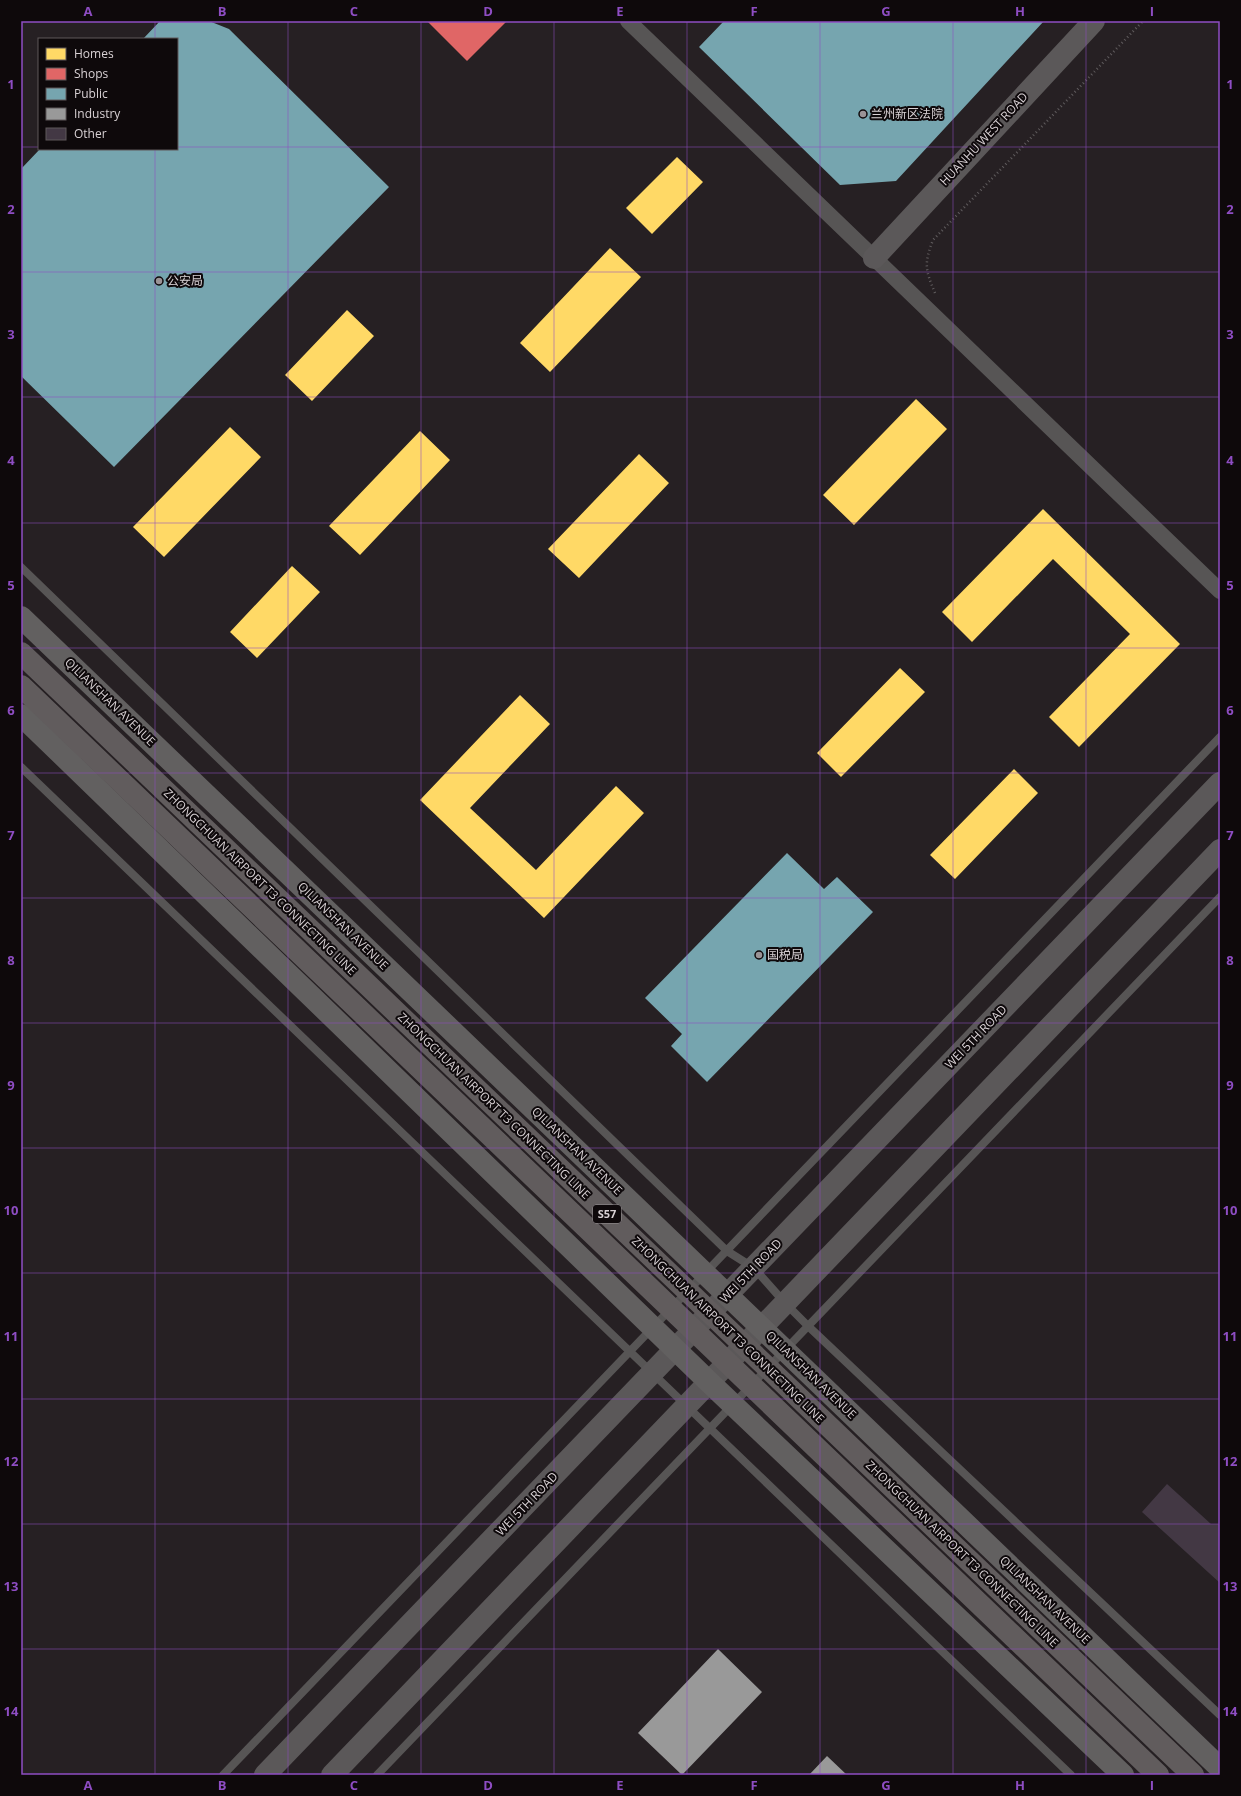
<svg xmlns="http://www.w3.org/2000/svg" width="1241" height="1796" font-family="'Open Sans','Noto Sans SC',sans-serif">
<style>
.homes{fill:#ffd966}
.shops{fill:#e06666}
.public{fill:#76a5af}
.industry{fill:#999}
.building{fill:#433844}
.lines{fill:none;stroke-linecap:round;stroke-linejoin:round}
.path{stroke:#605c5e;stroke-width:2.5;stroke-dasharray:1 3;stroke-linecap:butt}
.lane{stroke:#575555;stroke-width:8}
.street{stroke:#575555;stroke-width:16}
.secondary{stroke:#5b5859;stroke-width:22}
.primary{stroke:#626060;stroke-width:22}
.highway-bridge{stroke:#615c5d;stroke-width:22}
.grid{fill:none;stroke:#8e4dc3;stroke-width:1;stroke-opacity:0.55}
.poi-dot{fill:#9a9396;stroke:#0e090b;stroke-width:1.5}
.labels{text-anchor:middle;stroke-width:4;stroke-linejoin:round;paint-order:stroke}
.shield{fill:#0e090b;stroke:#9b9598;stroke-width:1}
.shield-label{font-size:11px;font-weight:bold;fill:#d8d1d4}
.poi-label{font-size:12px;fill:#d8d1d4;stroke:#0e090b;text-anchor:start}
.street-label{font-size:12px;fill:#d8d1d4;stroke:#0e090b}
.neatline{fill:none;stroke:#8e4dc3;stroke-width:1.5}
.grid-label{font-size:13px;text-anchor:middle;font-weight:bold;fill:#8e4dc3}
</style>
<rect width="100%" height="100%" fill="#262023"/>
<path class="homes" d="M677,157L703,182L652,234L626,208Z
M610,248L641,277L550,372L520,343Z
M347,310L374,336L312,401L285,375Z
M916,399L947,429L854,525L823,495Z
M230,427L261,457L164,557L133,527Z
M420,431L450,460L360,555L329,526Z
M639,454L669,483L579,578L548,549Z
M1043,509L1180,644L1079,747L1049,717L1130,634L1053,559L972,642L942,612Z
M292,566L320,592L257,658L230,632Z
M900,668L925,692L841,777L817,753Z
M520,695L550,724L470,808L536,870L616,786L644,813L544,918L420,800Z
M1014,769L1038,793L955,879L930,855Z"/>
<path class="shops" d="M427,21H507L467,61Z"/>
<path class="public" d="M160,21H209L229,29L389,187L114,467L21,376V169L40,149H177V39H143Z
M724,21H1044L896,181L840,185L699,47Z
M787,853L824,889L837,877L873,912L707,1082L671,1046L682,1034L645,998Z"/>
<path class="industry" d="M718,1649L762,1692L682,1775L638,1733Z
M827,1756L847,1775H809Z"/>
<path class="building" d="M1167,1484L1211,1524H1220V1583L1142,1512Z"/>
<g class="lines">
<path class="path" d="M935,293C925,269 924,264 933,240L1143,21"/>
<path class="lane" d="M21,567L727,1251L754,1268L785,1303L808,1326L1220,1715
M21,767L1071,1775
M223,1775L1220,737
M377,1775L1220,897"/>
<path class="street" d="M628,21L1220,591"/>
<path class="secondary" d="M874,258L1094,21
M265,1775L1220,783
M332,1775L1220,850"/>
<path class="primary" d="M21,617L1220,1768
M21,715L709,1382L1123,1775"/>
<path class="highway-bridge" d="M21,653L1193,1775
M21,686L1158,1775"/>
</g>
<path class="grid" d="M155,21V39M288,21V1775M421,21V1775M554,21V1775M687,21V1775M820,21V1775M953,21V1775M1086,21V1775M21,147H39M177,147H1220M155,149V1775M21,272H1220M21,397H1220M21,523H1220M21,648H1220M21,773H1220M21,898H1220M21,1023H1220M21,1148H1220M21,1273H1220M21,1399H1220M21,1524H1220M21,1649H1220"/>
<g class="poi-dot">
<circle cx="863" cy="114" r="4"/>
<circle cx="159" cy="281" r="4"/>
<circle cx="759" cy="955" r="4"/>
</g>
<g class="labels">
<rect class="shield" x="593" y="1205" width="28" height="18" rx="3"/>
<g class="shield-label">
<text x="607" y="1218">S57</text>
</g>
<g class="poi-label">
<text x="871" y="118">兰州新区法院</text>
<text x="167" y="285">公安局</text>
<text x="767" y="959">国税局</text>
</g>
<g class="street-label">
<text transform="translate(984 139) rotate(-47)" y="4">HUANHU WEST ROAD</text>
<text transform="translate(110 702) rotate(44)" y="4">QILIANSHAN AVENUE</text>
<text transform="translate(260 882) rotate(44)" y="4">ZHONGCHUAN AIRPORT T3 CONNECTING LINE</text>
<text transform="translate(343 926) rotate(44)" y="4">QILIANSHAN AVENUE</text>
<text transform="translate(976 1037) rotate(-46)" y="4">WEI 5TH ROAD</text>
<text transform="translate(494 1106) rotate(44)" y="4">ZHONGCHUAN AIRPORT T3 CONNECTING LINE</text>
<text transform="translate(577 1151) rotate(44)" y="4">QILIANSHAN AVENUE</text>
<text transform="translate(751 1271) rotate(-46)" y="4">WEI 5TH ROAD</text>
<text transform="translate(728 1330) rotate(44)" y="4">ZHONGCHUAN AIRPORT T3 CONNECTING LINE</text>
<text transform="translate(811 1375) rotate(44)" y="4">QILIANSHAN AVENUE</text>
<text transform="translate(527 1504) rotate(-46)" y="4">WEI 5TH ROAD</text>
<text transform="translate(962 1554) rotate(44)" y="4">ZHONGCHUAN AIRPORT T3 CONNECTING LINE</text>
<text transform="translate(1045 1600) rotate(44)" y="4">QILIANSHAN AVENUE</text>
</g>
</g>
<rect width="1241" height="1796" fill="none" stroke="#0e090b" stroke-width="44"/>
<rect x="38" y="38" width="140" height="112" fill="#0e090b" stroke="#5f595b"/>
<rect x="46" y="48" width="20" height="12" fill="#ffd966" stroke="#5f595b"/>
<text x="74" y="58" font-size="12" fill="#d8d1d4">Homes</text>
<rect x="46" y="68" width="20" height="12" fill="#e06666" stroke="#5f595b"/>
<text x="74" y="78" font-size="12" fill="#d8d1d4">Shops</text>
<rect x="46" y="88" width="20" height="12" fill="#76a5af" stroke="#5f595b"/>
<text x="74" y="98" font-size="12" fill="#d8d1d4">Public</text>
<rect x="46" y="108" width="20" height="12" fill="#999999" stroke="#5f595b"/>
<text x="74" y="118" font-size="12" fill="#d8d1d4">Industry</text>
<rect x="46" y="128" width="20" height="12" fill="#433844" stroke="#5f595b"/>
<text x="74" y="138" font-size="12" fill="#d8d1d4">Other</text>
<rect x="22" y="22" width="1197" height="1752" class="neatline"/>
<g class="grid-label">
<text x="88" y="16">A</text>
<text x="222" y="16">B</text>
<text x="354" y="16">C</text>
<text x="488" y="16">D</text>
<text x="620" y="16">E</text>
<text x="754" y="16">F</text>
<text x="886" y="16">G</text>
<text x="1020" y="16">H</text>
<text x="1152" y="16">I</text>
<text x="11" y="89">1</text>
<text x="1230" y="89">1</text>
<text x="11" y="214">2</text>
<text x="1230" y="214">2</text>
<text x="11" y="339">3</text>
<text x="1230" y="339">3</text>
<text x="11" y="465">4</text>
<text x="1230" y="465">4</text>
<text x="11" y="590">5</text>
<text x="1230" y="590">5</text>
<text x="11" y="715">6</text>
<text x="1230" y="715">6</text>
<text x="11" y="840">7</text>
<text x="1230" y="840">7</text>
<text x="11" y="965">8</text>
<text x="1230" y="965">8</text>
<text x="11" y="1090">9</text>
<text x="1230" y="1090">9</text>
<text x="11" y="1215">10</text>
<text x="1230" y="1215">10</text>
<text x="11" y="1341">11</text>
<text x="1230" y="1341">11</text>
<text x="11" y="1466">12</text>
<text x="1230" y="1466">12</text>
<text x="11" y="1591">13</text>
<text x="1230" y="1591">13</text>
<text x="11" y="1716">14</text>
<text x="1230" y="1716">14</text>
<text x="88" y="1790">A</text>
<text x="222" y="1790">B</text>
<text x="354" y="1790">C</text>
<text x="488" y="1790">D</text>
<text x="620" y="1790">E</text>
<text x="754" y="1790">F</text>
<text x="886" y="1790">G</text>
<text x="1020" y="1790">H</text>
<text x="1152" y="1790">I</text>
</g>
</svg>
